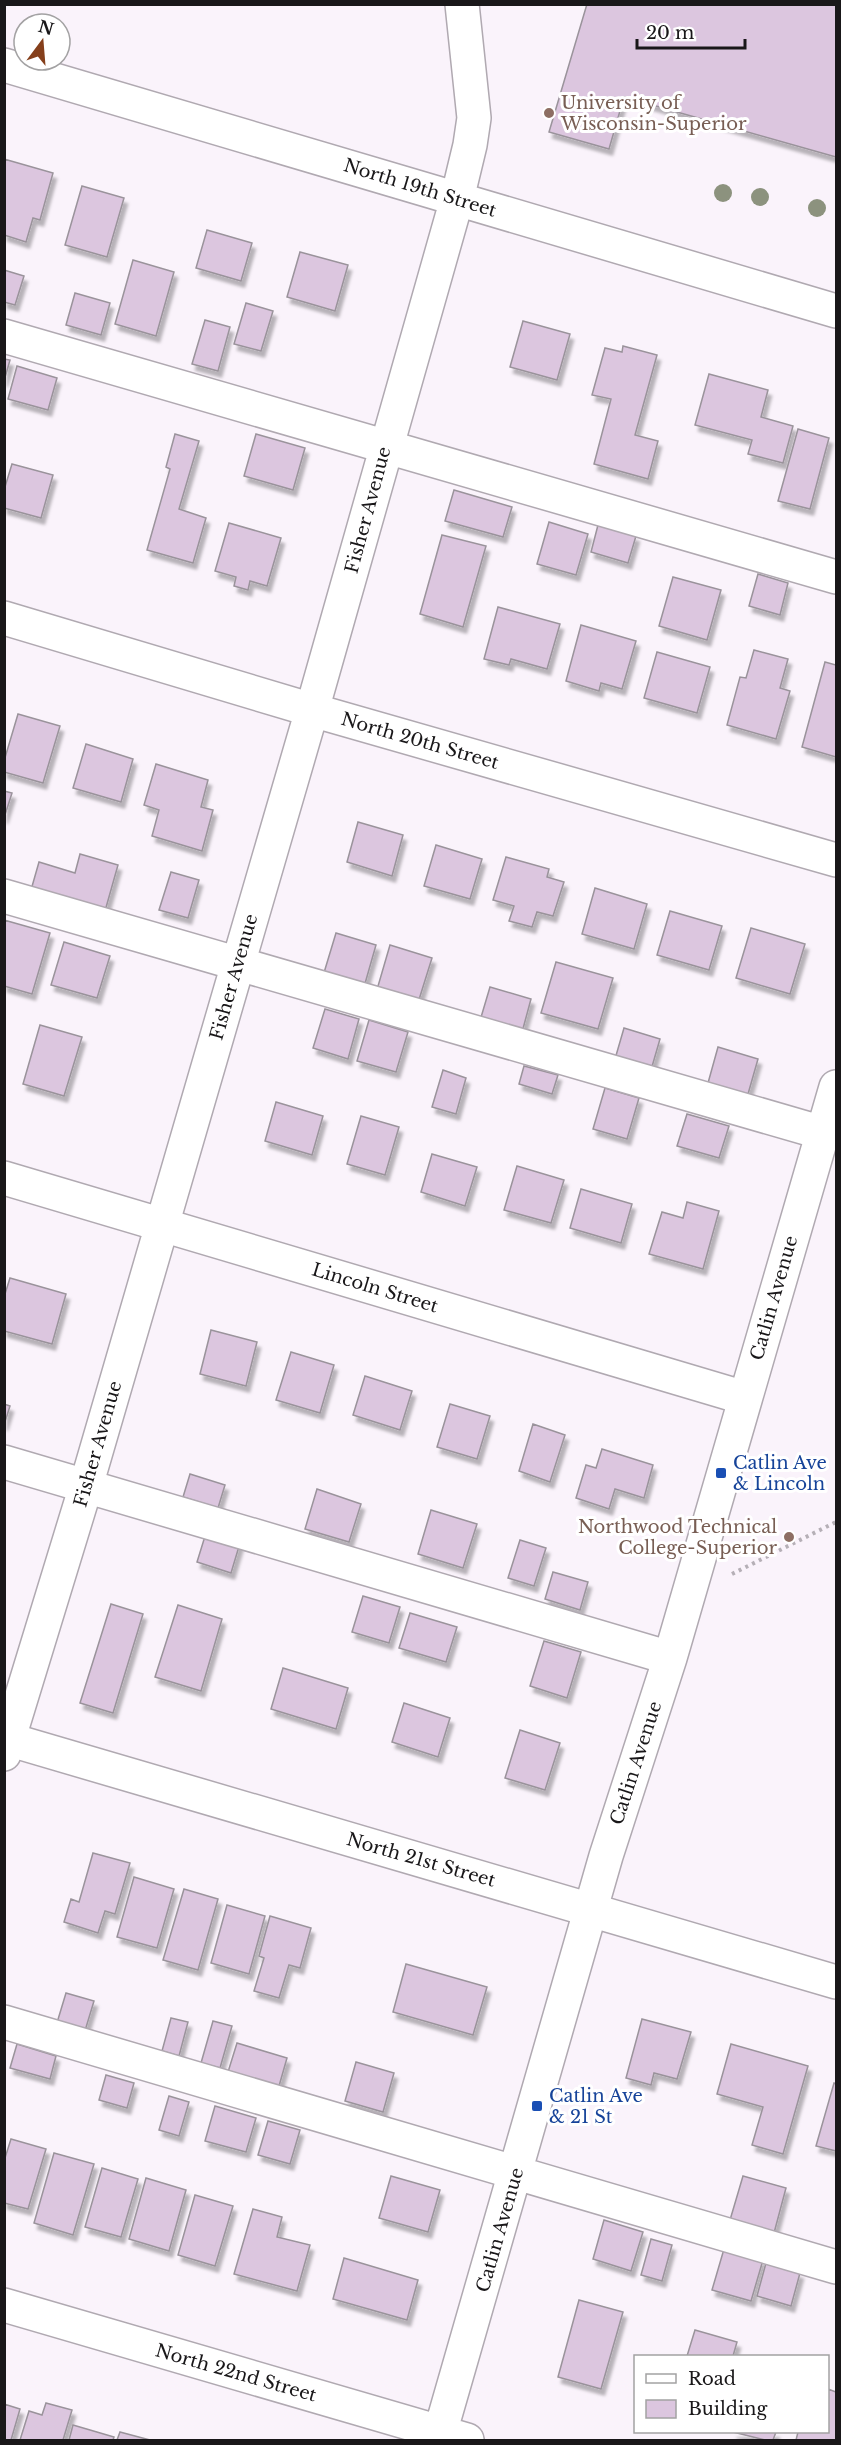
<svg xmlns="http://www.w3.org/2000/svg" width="841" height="2445" font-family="'Libre Baskerville',serif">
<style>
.building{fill:#dcc6df;stroke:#9a939b;stroke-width:1.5;filter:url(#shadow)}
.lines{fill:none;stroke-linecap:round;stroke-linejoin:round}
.minor-casing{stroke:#b0a9b1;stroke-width:36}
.path{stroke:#b5afb6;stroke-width:4;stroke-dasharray:3 4.5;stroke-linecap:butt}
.minor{stroke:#fff;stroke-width:33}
.tree{fill:#8c927e}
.education-dot{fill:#8d6e63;stroke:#fff;stroke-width:2}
.transit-dot{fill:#1a4fb4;stroke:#fff;stroke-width:2}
.labels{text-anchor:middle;stroke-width:6;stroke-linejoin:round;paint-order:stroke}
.education-label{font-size:18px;fill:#785e54;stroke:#fff;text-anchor:start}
.street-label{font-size:18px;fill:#191719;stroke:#fff}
.transit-label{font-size:18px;fill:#164399;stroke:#fff;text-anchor:start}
</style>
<defs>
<filter id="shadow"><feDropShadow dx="3.5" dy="6" stdDeviation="1.5" flood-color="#0004"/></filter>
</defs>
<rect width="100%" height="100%" fill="#faf3fb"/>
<path class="building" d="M587,4H836V157L624,97L609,149L549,132Z
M4,159L53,173L40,220L33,218L26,242L4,235Z
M82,186L124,198L107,257L65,245Z
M207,230L252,243L241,281L196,268Z
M300,252L348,265L335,311L287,297Z
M133,260L174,272L156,336L115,324Z
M4,270L24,276L15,305L4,302Z
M75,293L110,303L101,335L66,325Z
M246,303L273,311L261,351L234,344Z
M205,320L230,327L218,371L192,364Z
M523,321L570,334L557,380L510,367Z
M623,346L657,355L635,435L658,441L648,479L594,464L611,399L592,395L605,348L622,352Z
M4,359L10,360L4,381Z
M17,366L57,378L48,410L8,399Z
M709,374L768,390L761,417L793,426L783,463L748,454L752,440L695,425Z
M798,429L829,438L810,509L778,501Z
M175,434L199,441L179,509L206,518L193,563L147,550L170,469L166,467Z
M256,434L305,448L293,490L244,476Z
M12,464L53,475L41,518L4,508V490Z
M454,490L512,507L503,537L445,521Z
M549,522L588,534L576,575L537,564Z
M229,523L281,538L267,586L250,581L248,590L234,586L236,577L215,571Z
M598,525L636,536L628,563L591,552Z
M442,535L486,546L463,627L420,614Z
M758,574L788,583L780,615L749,606Z
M673,577L721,590L707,640L659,626Z
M498,607L560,624L547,669L511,659L509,665L484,659Z
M581,625L636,641L622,689L601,683L599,691L566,681Z
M754,650L788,659L780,688L790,691L776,739L727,725L740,677L746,678Z
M657,652L710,667L697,713L644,698Z
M825,662L836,665V757L802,747Z
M18,714L60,726L43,783L4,772V761Z
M86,744L133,759L121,802L73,788Z
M156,764L208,780L201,807L213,810L202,851L152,836L159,810L144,805Z
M4,791L12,793L4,818Z
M358,822L403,835L392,876L347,862Z
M436,845L482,859L470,899L424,886Z
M80,854L118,865L105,911L31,890L39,862L75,873Z
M506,857L549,869L547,877L564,882L553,916L537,912L532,927L509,921L514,906L493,900Z
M171,872L199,880L188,918L159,910Z
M595,888L647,904L634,949L582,934Z
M670,911L722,926L709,970L657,955Z
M4,920L50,933L32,994L4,986Z
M751,928L805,944L790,994L736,978Z
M336,933L376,945L364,987L323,976Z
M64,942L110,956L97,998L51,985Z
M390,945L432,958L417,1006L376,993Z
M556,962L613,978L598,1029L541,1013Z
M490,987L531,999L521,1036L479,1024Z
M325,1009L359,1019L348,1059L313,1048Z
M369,1020L408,1032L396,1072L357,1061Z
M40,1025L82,1037L64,1096L23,1084Z
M624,1028L660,1039L651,1070L615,1059Z
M718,1047L758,1059L748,1094L708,1083Z
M524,1066L558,1075L552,1094L519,1084Z
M443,1070L466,1078L456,1114L432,1107Z
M605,1088L639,1098L627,1139L593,1129Z
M276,1102L323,1116L312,1155L265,1141Z
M687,1114L729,1126L719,1158L677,1146Z
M361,1116L399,1127L385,1175L347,1164Z
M432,1154L477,1167L465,1206L421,1192Z
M517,1166L564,1180L551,1223L504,1210Z
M581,1189L632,1204L621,1243L570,1228Z
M687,1202L719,1211L703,1269L649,1254L662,1212L683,1218Z
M10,1278L66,1294L52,1344L4,1331V1297Z
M211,1330L257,1342L246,1386L200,1374Z
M291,1352L334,1365L320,1413L276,1400Z
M365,1376L412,1391L400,1430L353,1415Z
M4,1404L10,1406L4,1425Z
M450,1404L490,1416L477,1459L437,1447Z
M533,1424L565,1435L550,1482L519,1471Z
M602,1449L653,1465L644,1498L615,1489L609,1509L576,1498L586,1465L596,1468Z
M190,1474L225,1485L218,1508L183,1497Z
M317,1489L361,1504L349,1542L305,1529Z
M431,1510L477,1524L463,1568L418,1554Z
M206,1533L240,1543L231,1573L197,1562Z
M520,1540L546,1548L534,1586L508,1578Z
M553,1572L588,1582L580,1610L545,1599Z
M363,1596L400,1607L389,1643L352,1632Z
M111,1604L143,1614L113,1713L80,1703Z
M178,1605L222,1619L201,1691L155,1677Z
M410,1613L457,1627L446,1662L399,1648Z
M544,1641L581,1652L567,1698L530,1686Z
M283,1668L348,1688L336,1729L271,1709Z
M404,1703L450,1718L438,1757L392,1742Z
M520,1730L560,1743L545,1790L505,1778Z
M93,1853L130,1863L115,1914L105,1911L98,1933L64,1922L71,1899L79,1902Z
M134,1877L174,1889L157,1948L117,1937Z
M184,1889L218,1899L198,1970L163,1960Z
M227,1905L265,1916L249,1974L211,1963Z
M270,1916L311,1928L300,1968L289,1965L279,1998L254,1991L264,1958L259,1956Z
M406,1964L487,1987L473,2035L393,2012Z
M66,1993L94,2001L84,2034L56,2026Z
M171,2018L188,2022L179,2056L162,2051Z
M642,2019L691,2032L677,2079L654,2073L651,2085L626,2078Z
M213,2021L232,2026L220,2068L201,2063Z
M237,2043L287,2058L279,2086L228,2072Z
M17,2044L56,2056L50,2079L10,2068Z
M731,2044L808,2066L783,2154L752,2145L763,2107L717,2094Z
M356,2062L394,2073L383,2112L345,2101Z
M106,2075L134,2083L127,2108L99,2100Z
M834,2083L836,2084V2151L816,2146Z
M169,2096L189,2102L179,2136L159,2130Z
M215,2106L256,2118L246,2152L205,2141Z
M268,2121L300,2130L290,2164L258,2155Z
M11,2139L46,2149L28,2209L4,2203V2161Z
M54,2153L94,2164L73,2235L34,2223Z
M102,2168L138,2179L121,2237L85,2227Z
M391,2176L440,2190L428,2232L379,2218Z
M743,2176L786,2188L774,2233L730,2220Z
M146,2178L186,2190L169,2251L129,2239Z
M195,2195L233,2206L215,2266L178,2255Z
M253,2209L282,2217L277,2237L310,2245L297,2291L234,2274Z
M604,2220L643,2232L631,2271L593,2259Z
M651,2239L672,2245L662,2281L641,2275Z
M724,2249L763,2260L751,2301L712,2290Z
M344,2258L418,2280L407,2320L333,2299Z
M766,2263L800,2273L791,2306L757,2296Z
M579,2300L623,2312L601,2389L558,2377Z
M695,2330L737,2342L733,2356H687Z
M828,2389L836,2392V2440H796L798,2432H828Z
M46,2403L72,2410L63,2440H20L29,2411L42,2415Z
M4,2404L20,2409L11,2440H4Z
M73,2425L114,2437L113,2440H69Z
M120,2432L150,2440H117Z
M733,2432H776L773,2440H765Z"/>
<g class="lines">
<defs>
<path id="minor" d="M4,65L836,311
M4,336L836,577
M4,618L312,710L836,860
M4,896L823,1133
M4,1178L745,1398
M4,1462L670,1658
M4,1738L836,1982
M4,1754L86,1486L312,710L457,199L470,145L474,118L462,4
M4,2022L836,2267
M4,2305L467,2440
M438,2440L606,1856L670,1658L836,1087"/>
</defs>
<use href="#minor" class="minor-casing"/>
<path class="path" d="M732,1574L836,1522"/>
<use href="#minor" class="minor"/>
</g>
<g class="tree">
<circle cx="723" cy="193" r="9"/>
<circle cx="760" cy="197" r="9"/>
<circle cx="817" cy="208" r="9"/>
</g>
<g class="education-dot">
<circle cx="549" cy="113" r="6"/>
<circle cx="789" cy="1537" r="6"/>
</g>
<g class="transit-dot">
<rect x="715" y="1467" width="12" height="12" rx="3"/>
<rect x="531" y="2100" width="12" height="12" rx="3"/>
</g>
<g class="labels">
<g class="education-label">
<text x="561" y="109">University of<tspan x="561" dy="21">Wisconsin-Superior</tspan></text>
<text x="777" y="1533" text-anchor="end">Northwood Technical<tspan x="777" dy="21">College-Superior</tspan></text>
</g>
<g class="street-label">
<text transform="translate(420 188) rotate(17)" y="6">North 19th Street</text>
<text transform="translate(368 510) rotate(-75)" y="6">Fisher Avenue</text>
<text transform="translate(420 741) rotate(16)" y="6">North 20th Street</text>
<text transform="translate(234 977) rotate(-74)" y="6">Fisher Avenue</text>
<text transform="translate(375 1288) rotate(17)" y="6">Lincoln Street</text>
<text transform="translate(774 1298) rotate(-74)" y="6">Catlin Avenue</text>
<text transform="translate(98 1444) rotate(-74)" y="6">Fisher Avenue</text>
<text transform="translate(636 1763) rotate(-72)" y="6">Catlin Avenue</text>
<text transform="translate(421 1860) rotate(16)" y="6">North 21st Street</text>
<text transform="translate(500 2230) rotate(-74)" y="6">Catlin Avenue</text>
<text transform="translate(236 2373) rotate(16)" y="6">North 22nd Street</text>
</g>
<g class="transit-label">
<text x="733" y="1469">Catlin Ave<tspan x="733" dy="21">&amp; Lincoln</tspan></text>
<text x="549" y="2102">Catlin Ave<tspan x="549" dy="21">&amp; 21 St</tspan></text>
</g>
</g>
<rect width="841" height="2445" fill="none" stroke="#191719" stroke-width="12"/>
<rect x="634" y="2355" width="195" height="78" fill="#ffffff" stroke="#a3a2a3" stroke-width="1.5"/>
<rect x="646" y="2374" width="30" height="9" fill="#ffffff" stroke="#a3a2a3" stroke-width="1.5"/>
<text x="688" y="2385" font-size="18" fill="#191719">Road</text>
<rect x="646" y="2400" width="30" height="18" fill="#dcc6df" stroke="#a3a2a3" stroke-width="1.5"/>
<text x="688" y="2415" font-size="18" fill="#191719">Building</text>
<g transform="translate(42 42) rotate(16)"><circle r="28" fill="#ffffff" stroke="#a3a2a3" stroke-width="1.5"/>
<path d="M0-4.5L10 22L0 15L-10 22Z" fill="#853f1b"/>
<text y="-9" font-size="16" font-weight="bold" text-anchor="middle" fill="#191719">N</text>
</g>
<path d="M637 39v9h108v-9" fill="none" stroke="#191719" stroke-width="3"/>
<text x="646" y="39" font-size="18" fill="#191719" stroke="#ffffff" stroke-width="4.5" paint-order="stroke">20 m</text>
</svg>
